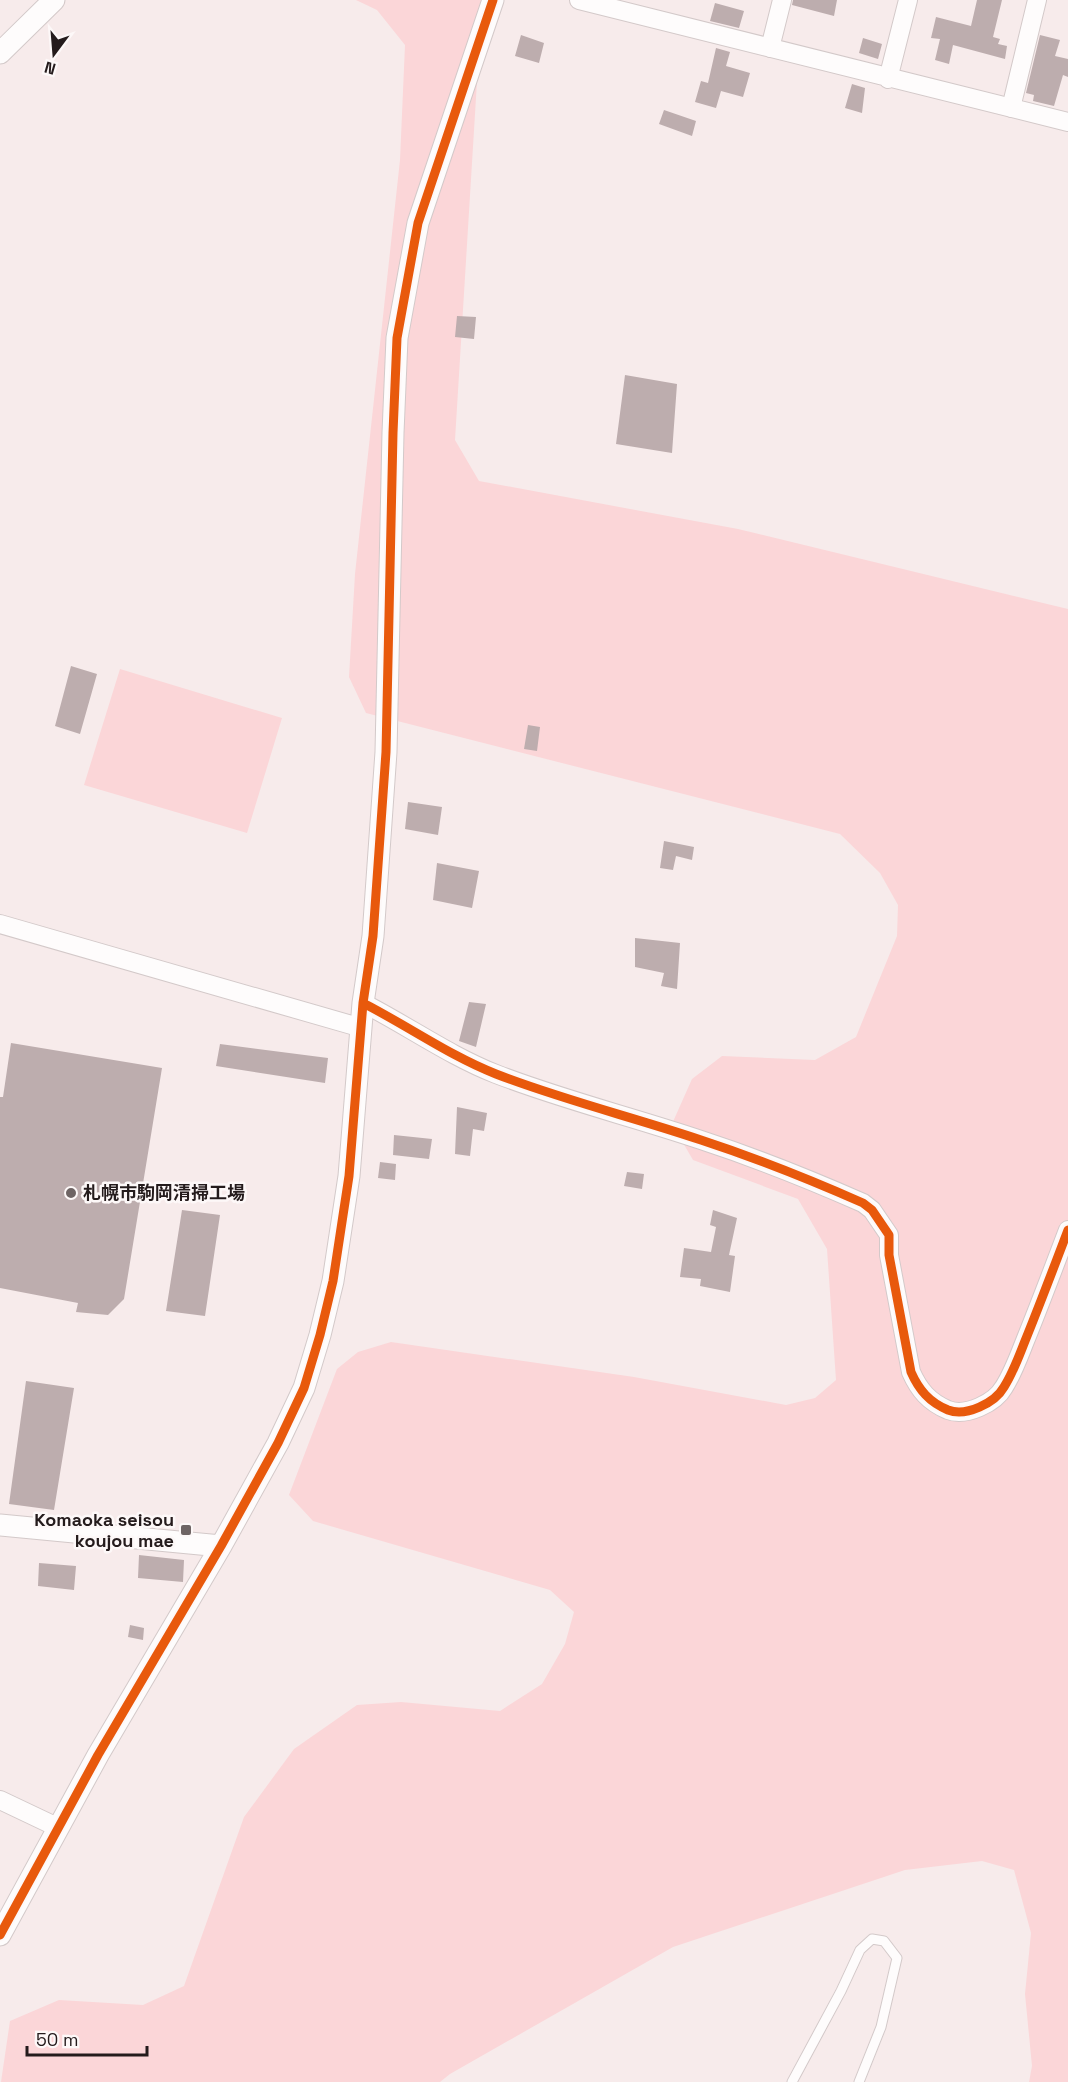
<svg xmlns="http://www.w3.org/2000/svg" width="1068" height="2082" font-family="'Space Grotesk','Noto Sans JP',sans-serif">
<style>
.green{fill:#fbd6d8}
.building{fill:#bdadae}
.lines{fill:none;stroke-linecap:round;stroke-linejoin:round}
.service-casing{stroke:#d3c9c9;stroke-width:11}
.minor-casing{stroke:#d3c9c9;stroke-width:20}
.tertiary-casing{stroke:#d3c9c9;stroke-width:23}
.service{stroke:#fefcfc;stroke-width:9}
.minor{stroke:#fefcfc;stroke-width:18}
.tertiary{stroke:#fefcfc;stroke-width:21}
.cycleway-casing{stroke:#fdf8f8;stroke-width:13}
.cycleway{stroke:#e8590c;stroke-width:9}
.poi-dot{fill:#6e6464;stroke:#fdf8f8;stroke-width:2}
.labels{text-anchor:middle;stroke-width:5;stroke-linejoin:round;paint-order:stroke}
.poi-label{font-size:18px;font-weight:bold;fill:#241b1c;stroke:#fdf8f8;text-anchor:start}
</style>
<rect width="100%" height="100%" fill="#f7ebeb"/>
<path class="green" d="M356,0H482L455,440L479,481L738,529L1068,609V2082H1029L1032,2066L1025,1994L1031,1933L1014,1870L982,1861L905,1870L673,1947L450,2074L440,2082H1L10,2021L59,2000L143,2005L184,1986L244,1817L294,1749L357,1705L401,1702L500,1711L542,1684L565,1644L574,1612L550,1590L313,1521L289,1495L337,1369L358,1352L391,1342L634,1377L786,1405L815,1398L836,1380L827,1249L798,1199L693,1160L672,1124L692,1079L722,1056L815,1060L856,1037L897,936L898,905L880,873L840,834L366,713L349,677L355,574L400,160L405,45L377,10Z
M120,669L282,718L247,833L84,785Z"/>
<path class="building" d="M793,0H837L834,16L792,5Z
M977,0H1002L993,37L1000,39L998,44L1007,46L1005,59L953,45L949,64L935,60L940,39L931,38L936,17L971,26Z
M715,3L744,11L739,28L710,21Z
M521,35L544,43L539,63L515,56Z
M1040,35L1060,40L1055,56L1068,59V77L1063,75L1054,106L1033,101L1034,95L1026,93Z
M863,38L882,44L878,59L859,53Z
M716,48L730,52L726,66L750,73L743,97L721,91L716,108L695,102L701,81L708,83Z
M852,84L865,88L862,113L845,108Z
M664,110L696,121L692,136L659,124Z
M457,316L476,317L474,339L455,337Z
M625,375L677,384L672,453L616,444Z
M71,666L97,674L80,734L55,726Z
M528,725L540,727L537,751L524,749Z
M408,802L442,807L438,835L405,829Z
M664,841L694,847L692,860L676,856L673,870L660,868Z
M437,863L479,871L472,908L433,900Z
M635,938L680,943L677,989L661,986L664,973L635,967Z
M469,1002L486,1004L476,1047L459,1041Z
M11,1043L162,1068L124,1299L108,1315L76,1312L78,1303L0,1288V1097H3Z
M220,1044L328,1058L325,1083L216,1066Z
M457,1107L487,1113L484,1131L473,1129L470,1156L455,1154Z
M394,1135L432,1139L429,1159L393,1155Z
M380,1162L396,1164L395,1180L378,1178Z
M627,1172L644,1174L642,1189L624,1186Z
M182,1210L220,1215L205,1316L166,1311Z
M713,1210L737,1218L729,1255L735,1256L730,1292L700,1286L701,1279L680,1277L684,1248L711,1252L716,1227L710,1225Z
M26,1381L74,1388L54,1510L9,1504Z
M139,1555L184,1560L183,1582L138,1578Z
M39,1563L76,1566L74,1590L38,1586Z
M130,1625L144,1628L143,1640L128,1637Z"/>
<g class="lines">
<defs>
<path id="service" d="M792,2082L841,1991L860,1950L872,1939L884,1941L897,1958L881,2027L859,2082"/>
<path id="minor" d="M579,0L1068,122
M770,48L782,0
M888,79L908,0
M1011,108L1037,0
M0,924L362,1028
M363,1003C408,1026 450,1056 496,1074C563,1100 633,1117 701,1140C756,1158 811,1180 863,1203L872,1210L889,1235V1255L911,1372C919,1390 929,1402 948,1410C966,1417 995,1403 1004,1387C1013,1373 1019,1356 1025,1341C1040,1304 1054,1267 1068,1230
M0,1800L59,1828"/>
<path id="tertiary" d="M0,53L54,0
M0,1525L221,1546
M0,1935L98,1755L221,1546L278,1443L304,1388L320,1335L333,1281L349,1176L363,1003L373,936L386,752L393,433L397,338L418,223L493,0"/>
</defs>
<use href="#service" class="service-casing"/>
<use href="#minor" class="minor-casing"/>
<use href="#tertiary" class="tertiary-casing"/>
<use href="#service" class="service"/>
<use href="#minor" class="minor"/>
<use href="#tertiary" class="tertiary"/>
<defs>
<path id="cycleway" d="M363,1003C408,1026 450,1056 496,1074C563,1100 633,1117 701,1140C756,1158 811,1180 863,1203L872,1210L889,1235V1255L911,1372C919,1390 929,1402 948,1410C966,1417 995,1403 1004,1387C1013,1373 1019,1356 1025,1341C1040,1304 1054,1267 1068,1230
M0,1935L98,1755L221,1546L278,1443L304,1388L320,1335L333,1281L349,1176L363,1003L373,936L386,752L393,433L397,338L418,223L493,0"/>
</defs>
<use href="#cycleway" class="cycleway-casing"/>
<use href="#cycleway" class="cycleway"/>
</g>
<g class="poi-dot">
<circle cx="71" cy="1193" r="6"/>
<rect x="180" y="1524" width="12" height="12" rx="3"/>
</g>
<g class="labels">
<g class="poi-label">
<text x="83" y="1199">札幌市駒岡清掃工場</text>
<text x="174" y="1526" text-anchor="end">Komaoka seisou<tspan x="174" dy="21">koujou mae</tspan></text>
</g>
</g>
<g transform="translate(54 54) rotate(196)" stroke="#fdf8f8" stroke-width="4.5" paint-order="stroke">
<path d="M0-4.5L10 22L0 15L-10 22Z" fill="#241b1c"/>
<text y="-9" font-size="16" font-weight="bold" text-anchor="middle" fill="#241b1c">N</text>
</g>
<path d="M27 2046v9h120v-9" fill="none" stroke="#241b1c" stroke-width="3"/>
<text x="36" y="2046" font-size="18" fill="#241b1c" stroke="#fdf8f8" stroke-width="4.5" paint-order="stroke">50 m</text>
</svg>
